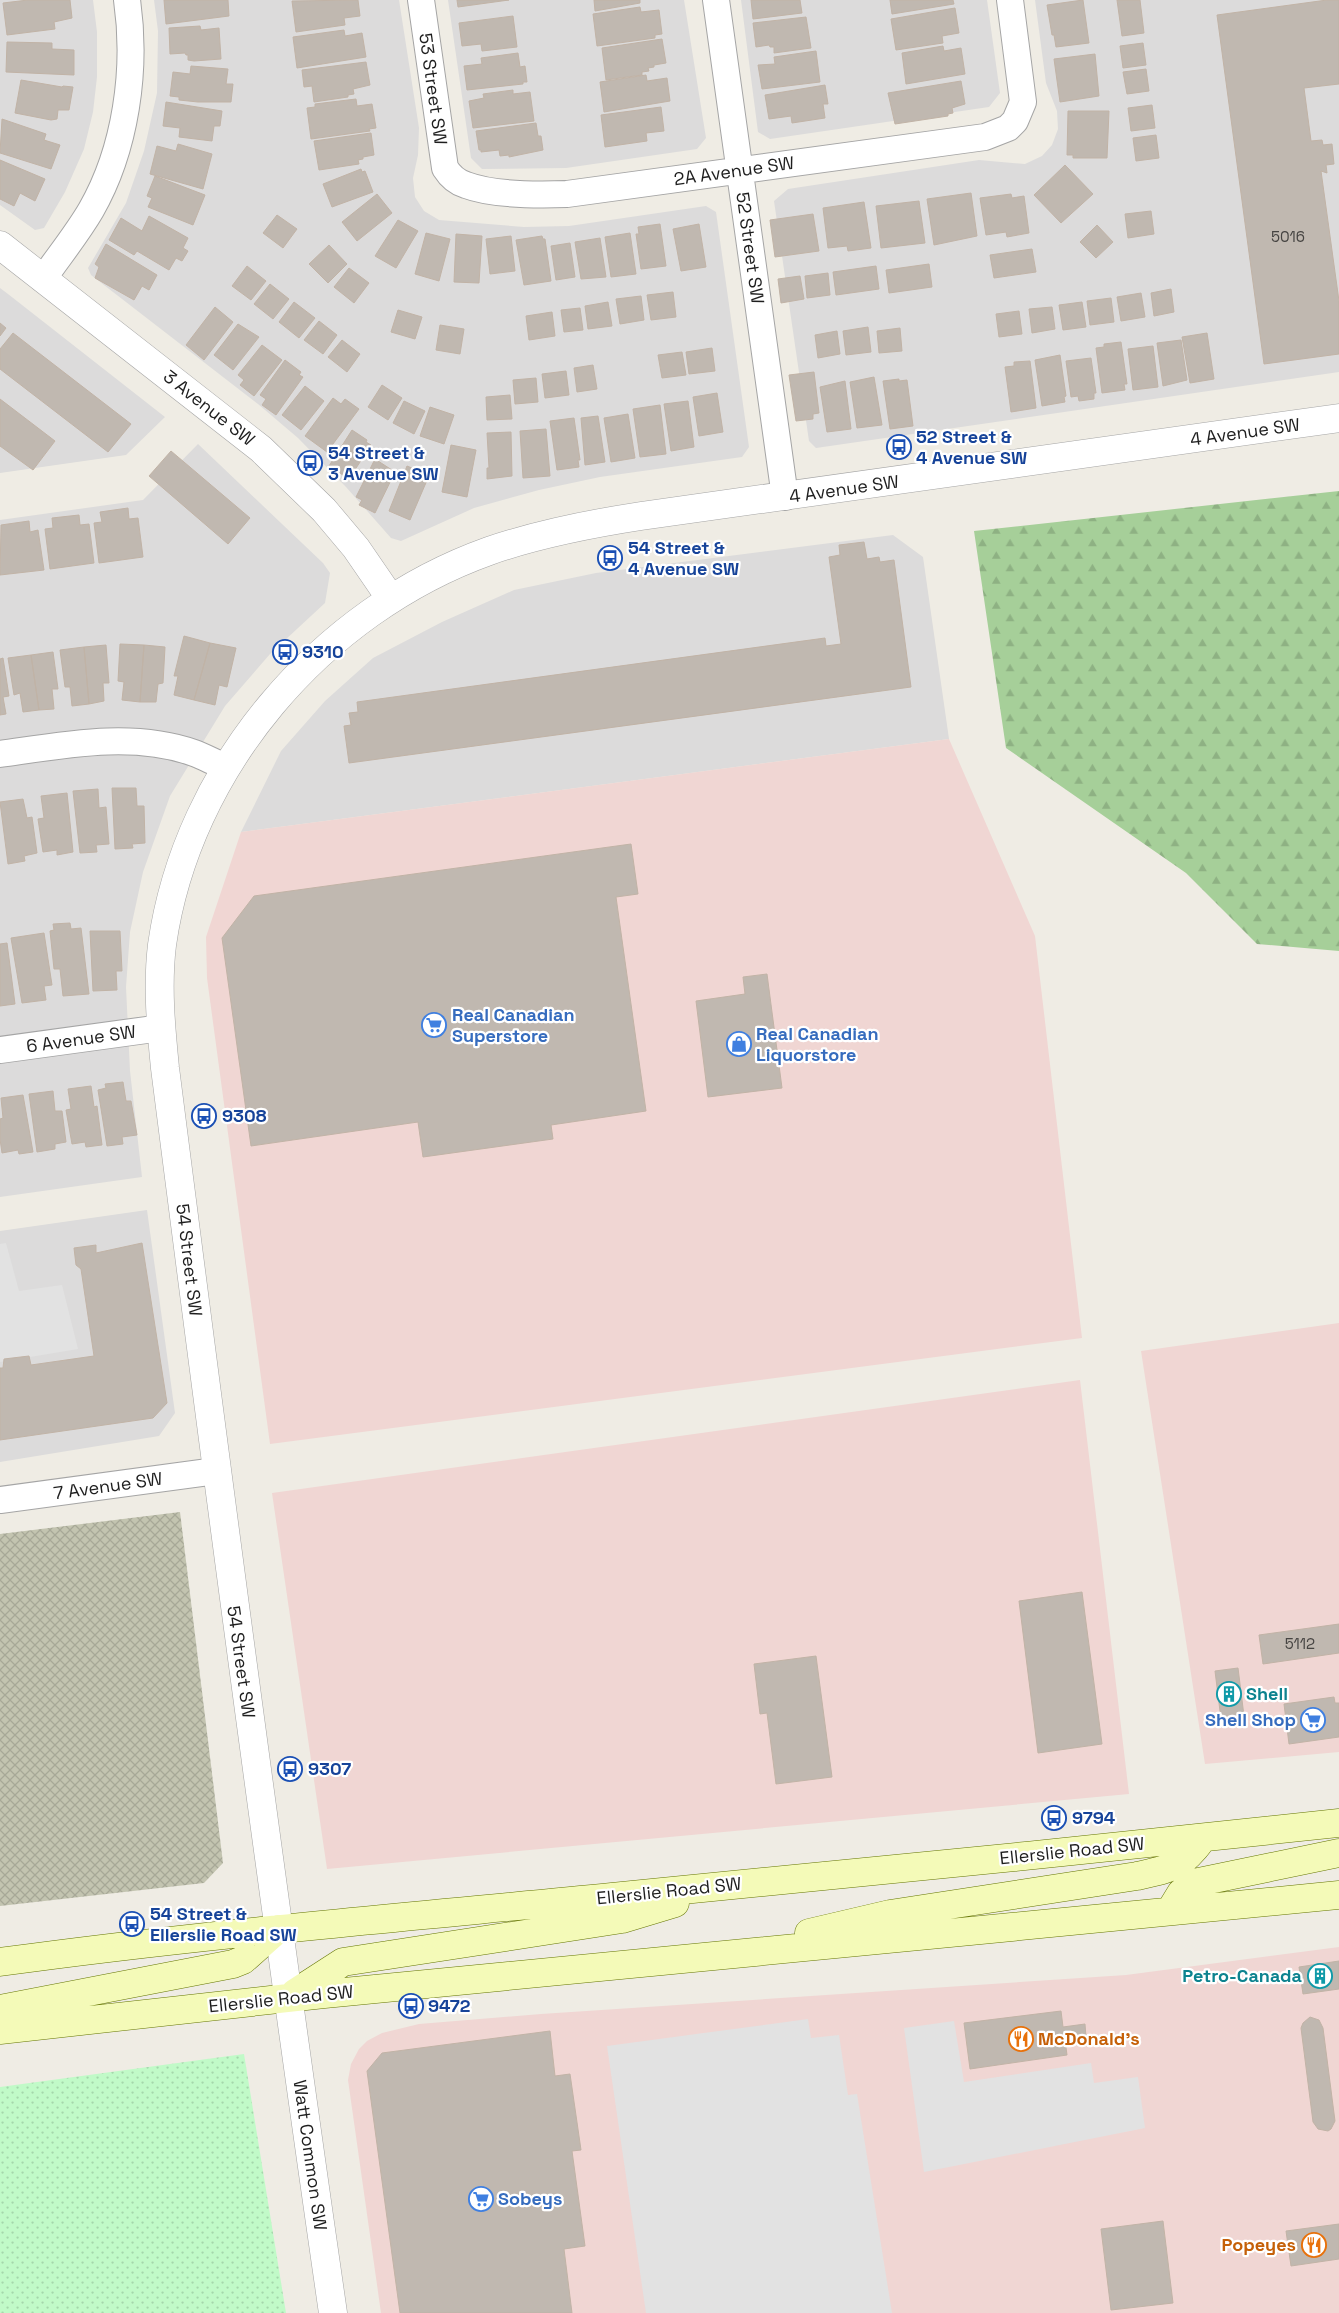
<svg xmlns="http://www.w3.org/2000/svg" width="1339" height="2313" font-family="'Space Grotesk',sans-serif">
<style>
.residential{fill:#dcdbdb}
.commercial{fill:#f0d6d3}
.construction{fill:url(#construction-cross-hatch)}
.forest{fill:url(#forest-firs)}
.park{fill:url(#park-dots)}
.parking{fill:#e2e2e2}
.building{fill:#c0b8b0;stroke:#c1b3a6}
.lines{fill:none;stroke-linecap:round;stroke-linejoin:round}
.minor-casing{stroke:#a5a5a5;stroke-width:28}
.tertiary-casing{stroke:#a5a5a5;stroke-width:29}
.secondary-casing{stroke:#657604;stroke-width:29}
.minor{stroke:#fff;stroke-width:26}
.tertiary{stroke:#fff;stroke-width:28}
.secondary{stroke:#f4fab8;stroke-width:28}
.labels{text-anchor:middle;stroke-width:4.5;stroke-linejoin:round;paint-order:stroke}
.number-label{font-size:15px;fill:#464442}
.street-label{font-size:18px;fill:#1e1e1e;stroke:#fff}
.transit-label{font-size:18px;font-weight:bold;fill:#164399;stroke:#fff;text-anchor:start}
.shop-label{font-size:18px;font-weight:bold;fill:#366cbe;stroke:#fff;text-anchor:start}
.culture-label{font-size:18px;font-weight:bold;fill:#0d838f;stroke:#fff;text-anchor:start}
.food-label{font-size:18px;font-weight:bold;fill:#c56008;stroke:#fff;text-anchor:start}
</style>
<defs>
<pattern id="construction-cross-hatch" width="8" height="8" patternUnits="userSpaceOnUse" patternTransform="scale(1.25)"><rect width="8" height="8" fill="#c3c4b0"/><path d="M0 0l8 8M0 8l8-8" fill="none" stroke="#a7a897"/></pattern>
<pattern id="forest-firs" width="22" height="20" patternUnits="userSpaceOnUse" patternTransform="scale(1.25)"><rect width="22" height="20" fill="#a6cf99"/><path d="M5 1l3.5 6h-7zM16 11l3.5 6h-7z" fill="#8eb183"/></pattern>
<pattern id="park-dots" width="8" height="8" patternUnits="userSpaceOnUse" patternTransform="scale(1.25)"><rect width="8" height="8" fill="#c1fac8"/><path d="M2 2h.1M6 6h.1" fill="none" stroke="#a5d6ab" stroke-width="1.8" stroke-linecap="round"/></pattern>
</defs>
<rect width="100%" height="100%" fill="#efece4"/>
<path class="residential" d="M0,0H93L97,32V77L93,112L84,149L65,192L44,228L35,230L0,205Z
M154,0H399L419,128L418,155L413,178L415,197L424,211L439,220L524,227L569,226L706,206L716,212L749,447L742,457L600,477L539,490L474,508L401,541L391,538L346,487L298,438L258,404L91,275L88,268L126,203L144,151L157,93L158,31Z
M448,0H684L706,138L697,149L566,168L482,169L471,158Z
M741,0H987L1000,93L989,107L770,139L758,132Z
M1035,0H1339V372L816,448L809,441L774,201L788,189L979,160L1025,164L1042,156L1052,145L1058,129L1057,111L1046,83Z
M0,288L8,294L165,417L126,455L0,473Z
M198,444L323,563L330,573L325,603L270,654L225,706L170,796L143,872L130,932L126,987L130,1071L142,1177L0,1197V520L143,500Z
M893,535L923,557L949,739L241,832L281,751L325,701L373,658L442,622L514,590L596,573Z
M147,1210L175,1413L159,1436L0,1462V1231Z"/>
<path class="commercial" d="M949,739L1035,936L1082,1338L270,1444L207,978L206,937L241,832Z
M1339,1323V1752L1205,1764L1141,1351Z
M1080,1380L1129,1794L327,1869L272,1493Z
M1339,1947V2313H381L348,2080L351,2064L359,2049L367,2041L382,2033L419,2024L541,2014L1126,1975Z"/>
<path class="construction" d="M180,1512L223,1863L204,1883L0,1906V1534Z"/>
<path class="forest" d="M1339,491V951L1257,944L1186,873L1006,748L974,531Z"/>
<path class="park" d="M244,2054L286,2313H0V2087Z"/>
<path class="parking" d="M6,1243L19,1291L62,1285L78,1349L0,1362V1244Z
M808,2019L811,2038L839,2035L848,2095L857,2094L892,2313H646L607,2046Z
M954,2021L964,2082L1091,2063L1094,2083L1138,2077L1145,2128L924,2172L904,2028Z"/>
<path class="building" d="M28,0H70L72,18L54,22L55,29L7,35L3,3Z
M164,0H228L229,16L166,24Z
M358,0L360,16L344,18L345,25L296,32L292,1Z
M457,0H509L458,7Z
M594,0H640V3L595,11Z
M751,0H800L802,13L753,19Z
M890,0H953L954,4L892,14Z
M1083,0L1089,43L1056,47L1054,35H1052L1047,5Z
M1117,0H1140L1144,33L1122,36Z
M1327,0H1339V84L1304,88L1311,141L1322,140L1323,145L1332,144L1334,164L1326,165L1327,173L1321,171L1339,301V354L1264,364L1217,15Z
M640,7L641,12L659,10L662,34L655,35V38L597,46L593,14Z
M955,8L959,33L942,36L943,43L896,50L891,19Z
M513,16L517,47L482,51L481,44L462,46L459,23Z
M806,17L811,48L774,53V47H770L769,45L756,47L753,23Z
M200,26L201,30L219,28L221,59L194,61L188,60V55H186L185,53L170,54L169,28Z
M344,30L345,36L362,33L366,57L297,68L293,37Z
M662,39L666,63L654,65V67L648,68L649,71L642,72V75L606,80L602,48Z
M7,42L52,43V49L74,50V75L6,72Z
M1143,43L1146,65L1123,68L1120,46Z
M943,46L944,51L961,48L965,74L906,84L902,53Z
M816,51L820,82L762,89L758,65L775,64L774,57Z
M518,53L520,67L525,66L527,82H523V84L467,90L464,66L482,64L481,58Z
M1095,54L1099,96L1060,102L1054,59Z
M366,62L370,85L353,89L354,94L348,95V97L314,102L312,86L304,87L302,70Z
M191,66L228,69L226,84H233L231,102H198L179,100V97L170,96L173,72L190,74Z
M1146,69L1149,91L1127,94L1123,72Z
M646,75L647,81L667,78L670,101L604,112L600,82Z
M21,80L62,87L63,86L73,87L69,110H58L57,119L51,120L15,113Z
M961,81L965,104L952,108L953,113L948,114V116L895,124L888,93Z
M825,85L828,104H823L825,118L792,123L791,116L769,119L765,95Z
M513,90V94L530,92L534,121L473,128L469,101L484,98L483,94Z
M356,99L357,106L372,104L376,128L369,129L370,131L311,139L307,108L315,107V104Z
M166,102L222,111L220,126H214L212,141L179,137L180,128L163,126Z
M1152,105L1155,128L1131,131L1128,108Z
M661,107L664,131L646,133L647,141L605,147L601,115Z
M1068,111H1109L1107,158H1073V155H1067Z
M2,119L46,134L44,140L60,145L51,169L0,153Z
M536,123L538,136H541L543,150L509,157V155L500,156L499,150L481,152V150H479L476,131Z
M371,133L374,155L363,157V159L358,160L359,164L319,170L314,141Z
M1156,135L1159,158L1136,161L1133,138Z
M178,144L212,154L203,189L150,174L157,146L176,151Z
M0,160L45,179L35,201L20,193L14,206L0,199Z
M1065,165L1093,194L1061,223L1034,195Z
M361,169L362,172L365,171L373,192L332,207L323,184Z
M155,176L205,195L193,225L148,207L152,198L147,196Z
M971,193L977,236L934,245L927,199Z
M377,194L392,213L357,241L342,222Z
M1011,194L1012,198L1024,196L1029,233L1007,237L1006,232L986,235L980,198Z
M919,201L925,243L881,248L876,206Z
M864,202L871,248L848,251L847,246L828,248L823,208Z
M1151,211L1154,234L1128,238L1125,214Z
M813,214L819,251L775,257L770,220Z
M277,215L297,229L283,248L263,233Z
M149,216L188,238L183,248L188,251L182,261L176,258L169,270L137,251L134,255L109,240L121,218L142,231Z
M398,220L418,231L396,268L375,256Z
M660,224L666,266L641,269L636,234H639L638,227Z
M699,224L706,267L681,271L673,229Z
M1097,225L1113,242L1096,258L1080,242Z
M426,233L450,239L439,281L415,274Z
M630,233L636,274L611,277L605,237Z
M456,234L482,236L479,283L454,282Z
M511,236L515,271L490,274L486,239Z
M542,236L543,239H545L551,281L524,285L516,240Z
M600,238L606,277L581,279L575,242Z
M570,243L575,277L556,280L551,246Z
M106,244L157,275L149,290L142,286L134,300L95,278L99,267L95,264Z
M329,245L347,264L328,283L309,264Z
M1032,249L1036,272L994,278L990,255Z
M929,264L932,287L889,293L886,270Z
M247,266L266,281L251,300L232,286Z
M876,266L879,289L836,295L833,272Z
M349,268L369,283L354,303L334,287Z
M828,273L830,295L807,298L805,276Z
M800,276L804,299L781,303L778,279Z
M270,284L289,299L273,319L254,304Z
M1171,289L1174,312L1154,316L1151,293Z
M673,292L676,317L651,320L647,295Z
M1141,293L1145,317L1121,321L1117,297Z
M641,296L644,320L620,324L616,299Z
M1111,298L1114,322L1090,325L1087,301Z
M294,302L315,318L299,338L279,322Z
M608,302L612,326L588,329L585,306Z
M1082,302L1086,327L1063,330L1059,305Z
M215,307L233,322L204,360L186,345Z
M1052,307L1055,329L1032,333L1029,309Z
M580,308L583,330L564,332L561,310Z
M398,310L422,317L415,339L391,332Z
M1019,311L1022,334L999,337L996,314Z
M552,312L555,336L529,340L526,316Z
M319,321L337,335L323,354L304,340Z
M0,323L6,328L0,336Z
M238,324L259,337L233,370L214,355Z
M440,325L464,329L460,354L436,350Z
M868,327L871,352L846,355L843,331Z
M900,328L902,351L879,353L877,331Z
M837,331L840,354L818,358L815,335Z
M13,333L131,424L108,452L0,369V349Z
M1207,333L1214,379L1190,383L1182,337Z
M342,340L360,354L347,372L328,357Z
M1181,340L1187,380L1163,386L1157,343Z
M1121,342L1127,384H1124L1125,390L1102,393L1096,348L1104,347V344Z
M262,345L282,360L254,396L240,385L244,380L238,375Z
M1153,346L1158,387L1133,390L1128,349Z
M712,348L715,371L689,374L686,352Z
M682,352L686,375L662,378L658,355Z
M1060,355L1066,396L1064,397L1065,402L1042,406L1035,360Z
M1091,358L1096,393H1094V399L1079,401L1078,396L1071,397L1066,361Z
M285,360L301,372L299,375L303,377L276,415L262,405L266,399L260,395Z
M1030,361L1036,408L1011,412L1005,367L1014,366V362Z
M593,365L597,389L577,392L574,368Z
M566,371L569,395L545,398L542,374Z
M814,372L819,413L813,414V419L796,421L789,375Z
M874,377L882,425L857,428L850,382Z
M536,378L538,402L515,404L513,380Z
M899,379V381L907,380L913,426L890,429L883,381Z
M845,381L851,429L827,432L820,387Z
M382,385L402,398L388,420L368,407Z
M305,386L324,401L301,430L282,415Z
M717,393L723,432L699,436L693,397Z
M510,395L512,419L487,420L486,397Z
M333,398L341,404L345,399L359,409L327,452L305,436Z
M0,399L55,441L33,470L0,446Z
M404,401L425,411L414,434L393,423Z
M688,401L694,447L671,451L664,404Z
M660,405L666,454L640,457L633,409Z
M430,407L454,415L444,444L420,436Z
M628,414L635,458L611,462L604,418Z
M598,416L605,462L585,465L581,418Z
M574,418L580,460H578L579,467L557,470L550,421Z
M546,429L550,476L523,478L520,431Z
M352,430L367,440L366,442L371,445L349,479L329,466Z
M511,432L512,476L487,479V468H489L487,433Z
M451,445L476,450L467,497L442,492Z
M171,451L250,518L228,544L149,476Z
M375,459L395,472L375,513L359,505L362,500L356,497Z
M407,466L424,473L423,476L428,478L410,520L389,511Z
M128,508L129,519L138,518L143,557L99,563L94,523L102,522L100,512Z
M79,515L80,525L89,524L94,563L50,569L45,529L53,528L52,518Z
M29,521L30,532L38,530L44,570L0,575L1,525Z
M864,542L867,559L879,557L880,562L894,560L911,687L349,763L344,726L351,725L349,713L358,712L357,702L825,638L826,646L841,644L829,557L840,555L839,545Z
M184,636L210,643L194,700L174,695L178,676H174Z
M210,643L236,648L227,687L219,685L215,705L194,700Z
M120,644L144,645L140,702L122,700L124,682L118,681Z
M106,645L109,683H103L104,701L89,704L84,647Z
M144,645L165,647L163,683L158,684L156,702H140Z
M84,647L89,704L72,706L70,687H65L60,650Z
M53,652L58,689H52L54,709L39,710L31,655Z
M31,655L39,710L23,712L20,693L14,695L8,658Z
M3,658L9,696L3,697L6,714L0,715V659Z
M112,788H136L137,806H144L145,843L132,844L133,848L115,849Z
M98,789L99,808L106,807L109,844L96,845L97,852L80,853L73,791Z
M67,793L73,852L57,855V850L43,852L38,819L44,818L41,796Z
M23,799L27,818L32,817L37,853L24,856L25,861L8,864L0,802Z
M631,844L638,894L616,897L646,1111L551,1125L553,1139L423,1157L418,1122L251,1146L222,938L254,896Z
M70,923L71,929L81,928L89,994L63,996L60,969H54L50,931L54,930L53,924Z
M90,931H120L122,971H116L117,990L93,991Z
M44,933L52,985L44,986L46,1000L22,1003L11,938Z
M7,943L15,1004L0,1006V944Z
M767,974L782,1088L708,1097L696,1001L745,994L743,977Z
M123,1082L126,1101H131L137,1135L122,1137L123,1144L107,1146L98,1090L106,1088L105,1084Z
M91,1086L94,1107L97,1106L102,1145L86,1147L85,1142L72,1144L66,1110L71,1109L68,1089Z
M53,1091L55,1111H62L66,1142L55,1144V1149L37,1152L29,1094Z
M23,1095L33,1152L19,1154L18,1150L2,1153L0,1139V1119L3,1118L1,1098Z
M142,1243L167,1403L153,1418L0,1440V1368H3L4,1359L29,1356L31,1365L94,1356L81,1269L76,1265L74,1248L96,1245V1253Z
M1082,1592L1102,1744L1038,1753L1019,1601Z
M1339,1624V1653L1263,1664L1259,1635Z
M816,1656L832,1777L776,1784L767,1713L760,1714L754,1664Z
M1238,1668L1244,1716L1221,1719L1215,1671Z
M1334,1697L1335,1703H1339V1737L1289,1744L1284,1704Z
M1339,1961V1989L1303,1994L1299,1967Z
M1061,2011L1063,2027L1085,2024L1086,2037L1065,2040L1067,2055L970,2069L964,2023Z
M1310,2017L1319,2020L1323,2028L1335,2121L1331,2129L1328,2131L1318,2129L1313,2122L1301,2028L1303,2023Z
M550,2031L555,2076L570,2074L581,2150L572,2151L585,2246L564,2249L572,2313H400L367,2071L382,2053Z
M1163,2221L1173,2303L1111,2310L1101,2229Z
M1339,2224V2259L1291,2266L1286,2231Z"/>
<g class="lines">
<defs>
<path id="minor" d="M421,0L445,168C450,176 456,182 466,185C492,195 539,195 567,194L985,137L1008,128L1015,121L1023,102L1010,0
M716,0L785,497
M43,279C59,256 77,234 91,210C126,149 137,69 127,0
M0,754C63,745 133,731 194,753C205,757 215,763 226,767
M0,1050L161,1028
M0,1500L216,1471"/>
<path id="tertiary" d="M0,245L261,449L324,510L356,548L391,599
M333,2313C273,1899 218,1484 165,1068C161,1028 157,986 162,945C187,768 321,611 489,551C538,534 589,524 641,516L1339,418"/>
<path id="secondary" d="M1170,1911L1181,1893L1194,1883L1339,1853
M809,1933L890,1914L1137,1876C1172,1868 1181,1868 1203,1838
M0,1962C203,1934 408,1917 612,1897C854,1874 1097,1849 1339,1823
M295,1993L343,1962L622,1919L675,1903
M0,2009L233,1964L243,1960L278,1929
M0,2030L324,1994L1339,1895"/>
</defs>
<use href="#minor" class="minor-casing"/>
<use href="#tertiary" class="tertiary-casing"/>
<use href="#secondary" class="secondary-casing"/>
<use href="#minor" class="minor"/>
<use href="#tertiary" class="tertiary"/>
<use href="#secondary" class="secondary"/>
</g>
<defs>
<symbol id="bus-ring" viewBox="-11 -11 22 22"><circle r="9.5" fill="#fff" stroke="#1a4fb4" stroke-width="1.5"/><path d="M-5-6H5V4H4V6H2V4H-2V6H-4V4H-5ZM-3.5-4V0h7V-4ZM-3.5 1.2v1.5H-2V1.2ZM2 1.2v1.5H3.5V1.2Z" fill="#1a4fb4"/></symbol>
<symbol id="supermarket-ring" viewBox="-11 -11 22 22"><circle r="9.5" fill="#fff" stroke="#3f7fe0" stroke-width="1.5"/><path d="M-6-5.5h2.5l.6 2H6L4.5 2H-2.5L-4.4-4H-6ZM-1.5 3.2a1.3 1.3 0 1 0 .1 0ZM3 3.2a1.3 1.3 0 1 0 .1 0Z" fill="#3f7fe0"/></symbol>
<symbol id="shop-ring" viewBox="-11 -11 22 22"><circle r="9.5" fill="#fff" stroke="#3f7fe0" stroke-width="1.5"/><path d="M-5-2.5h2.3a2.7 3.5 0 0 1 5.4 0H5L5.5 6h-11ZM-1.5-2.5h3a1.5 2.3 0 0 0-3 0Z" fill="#3f7fe0"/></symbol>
<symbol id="building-ring" viewBox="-11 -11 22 22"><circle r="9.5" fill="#fff" stroke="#0f9aa8" stroke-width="1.5"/><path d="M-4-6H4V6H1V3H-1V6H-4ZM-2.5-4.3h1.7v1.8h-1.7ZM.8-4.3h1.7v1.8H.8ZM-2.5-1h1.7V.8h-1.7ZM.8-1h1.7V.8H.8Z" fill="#0f9aa8"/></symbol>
<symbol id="restaurant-ring" viewBox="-11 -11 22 22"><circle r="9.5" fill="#fff" stroke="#e8710a" stroke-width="1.5"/><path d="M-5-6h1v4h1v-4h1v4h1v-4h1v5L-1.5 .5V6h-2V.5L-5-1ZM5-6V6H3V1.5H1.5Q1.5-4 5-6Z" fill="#e8710a"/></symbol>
</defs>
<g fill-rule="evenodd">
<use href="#bus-ring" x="885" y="433" width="28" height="28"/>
<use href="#bus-ring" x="296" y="449" width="28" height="28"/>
<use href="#bus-ring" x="596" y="544" width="28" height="28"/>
<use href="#bus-ring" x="271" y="638" width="28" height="28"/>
<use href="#supermarket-ring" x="420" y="1011" width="28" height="28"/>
<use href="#shop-ring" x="725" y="1030" width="28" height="28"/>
<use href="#bus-ring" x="190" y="1102" width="28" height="28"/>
<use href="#building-ring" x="1215" y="1680" width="28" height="28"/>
<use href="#supermarket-ring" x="1299" y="1706" width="28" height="28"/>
<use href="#bus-ring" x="276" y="1755" width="28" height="28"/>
<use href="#bus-ring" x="1040" y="1804" width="28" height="28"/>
<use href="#bus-ring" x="118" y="1910" width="28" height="28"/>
<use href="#building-ring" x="1306" y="1962" width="28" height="28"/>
<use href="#bus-ring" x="397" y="1992" width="28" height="28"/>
<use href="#restaurant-ring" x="1007" y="2025" width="28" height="28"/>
<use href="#supermarket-ring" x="467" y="2185" width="28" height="28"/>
<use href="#restaurant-ring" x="1300" y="2231" width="28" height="28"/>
</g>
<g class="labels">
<g class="number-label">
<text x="1288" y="242">5016</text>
<text x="1300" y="1649">5112</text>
</g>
<g class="street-label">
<text transform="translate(433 89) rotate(82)" y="6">53 Street SW</text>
<text transform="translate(734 171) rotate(-8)" y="6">2A Avenue SW</text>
<text transform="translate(750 248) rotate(82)" y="6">52 Street SW</text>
<text transform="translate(209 408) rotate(38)" y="6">3 Avenue SW</text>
<text transform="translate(1245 432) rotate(-8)" y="6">4 Avenue SW</text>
<text transform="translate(844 489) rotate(-8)" y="6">4 Avenue SW</text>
<text transform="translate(81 1039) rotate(-8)" y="6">6 Avenue SW</text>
<text transform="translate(189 1260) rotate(83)" y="6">54 Street SW</text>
<text transform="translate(108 1486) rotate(-8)" y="6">7 Avenue SW</text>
<text transform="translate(241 1662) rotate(82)" y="6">54 Street SW</text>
<text transform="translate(1072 1851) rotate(-6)" y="6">Ellerslie Road SW</text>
<text transform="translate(669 1891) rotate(-6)" y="6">Ellerslie Road SW</text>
<text transform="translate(281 1999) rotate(-6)" y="6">Ellerslie Road SW</text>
<text transform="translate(310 2155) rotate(82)" y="6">Watt Common SW</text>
</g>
<g class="transit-label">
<text x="916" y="443">52 Street &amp;<tspan x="916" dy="21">4 Avenue SW</tspan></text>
<text x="328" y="459">54 Street &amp;<tspan x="328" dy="21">3 Avenue SW</tspan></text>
<text x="628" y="554">54 Street &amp;<tspan x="628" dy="21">4 Avenue SW</tspan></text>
<text x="302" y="658">9310</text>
<text x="222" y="1122">9308</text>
<text x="308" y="1775">9307</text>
<text x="1072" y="1824">9794</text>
<text x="150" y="1920">54 Street &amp;<tspan x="150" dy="21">Ellerslie Road SW</tspan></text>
<text x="428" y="2012">9472</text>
</g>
<g class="shop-label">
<text x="452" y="1021">Real Canadian<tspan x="452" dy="21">Superstore</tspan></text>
<text x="756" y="1040">Real Canadian<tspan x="756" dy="21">Liquorstore</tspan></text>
<text x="1296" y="1726" text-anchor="end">Shell Shop</text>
<text x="498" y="2205">Sobeys</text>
</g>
<g class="culture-label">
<text x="1246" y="1700">Shell</text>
<text x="1302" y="1982" text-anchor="end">Petro-Canada</text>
</g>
<g class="food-label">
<text x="1038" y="2045">McDonald's</text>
<text x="1296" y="2251" text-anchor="end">Popeyes</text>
</g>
</g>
</svg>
